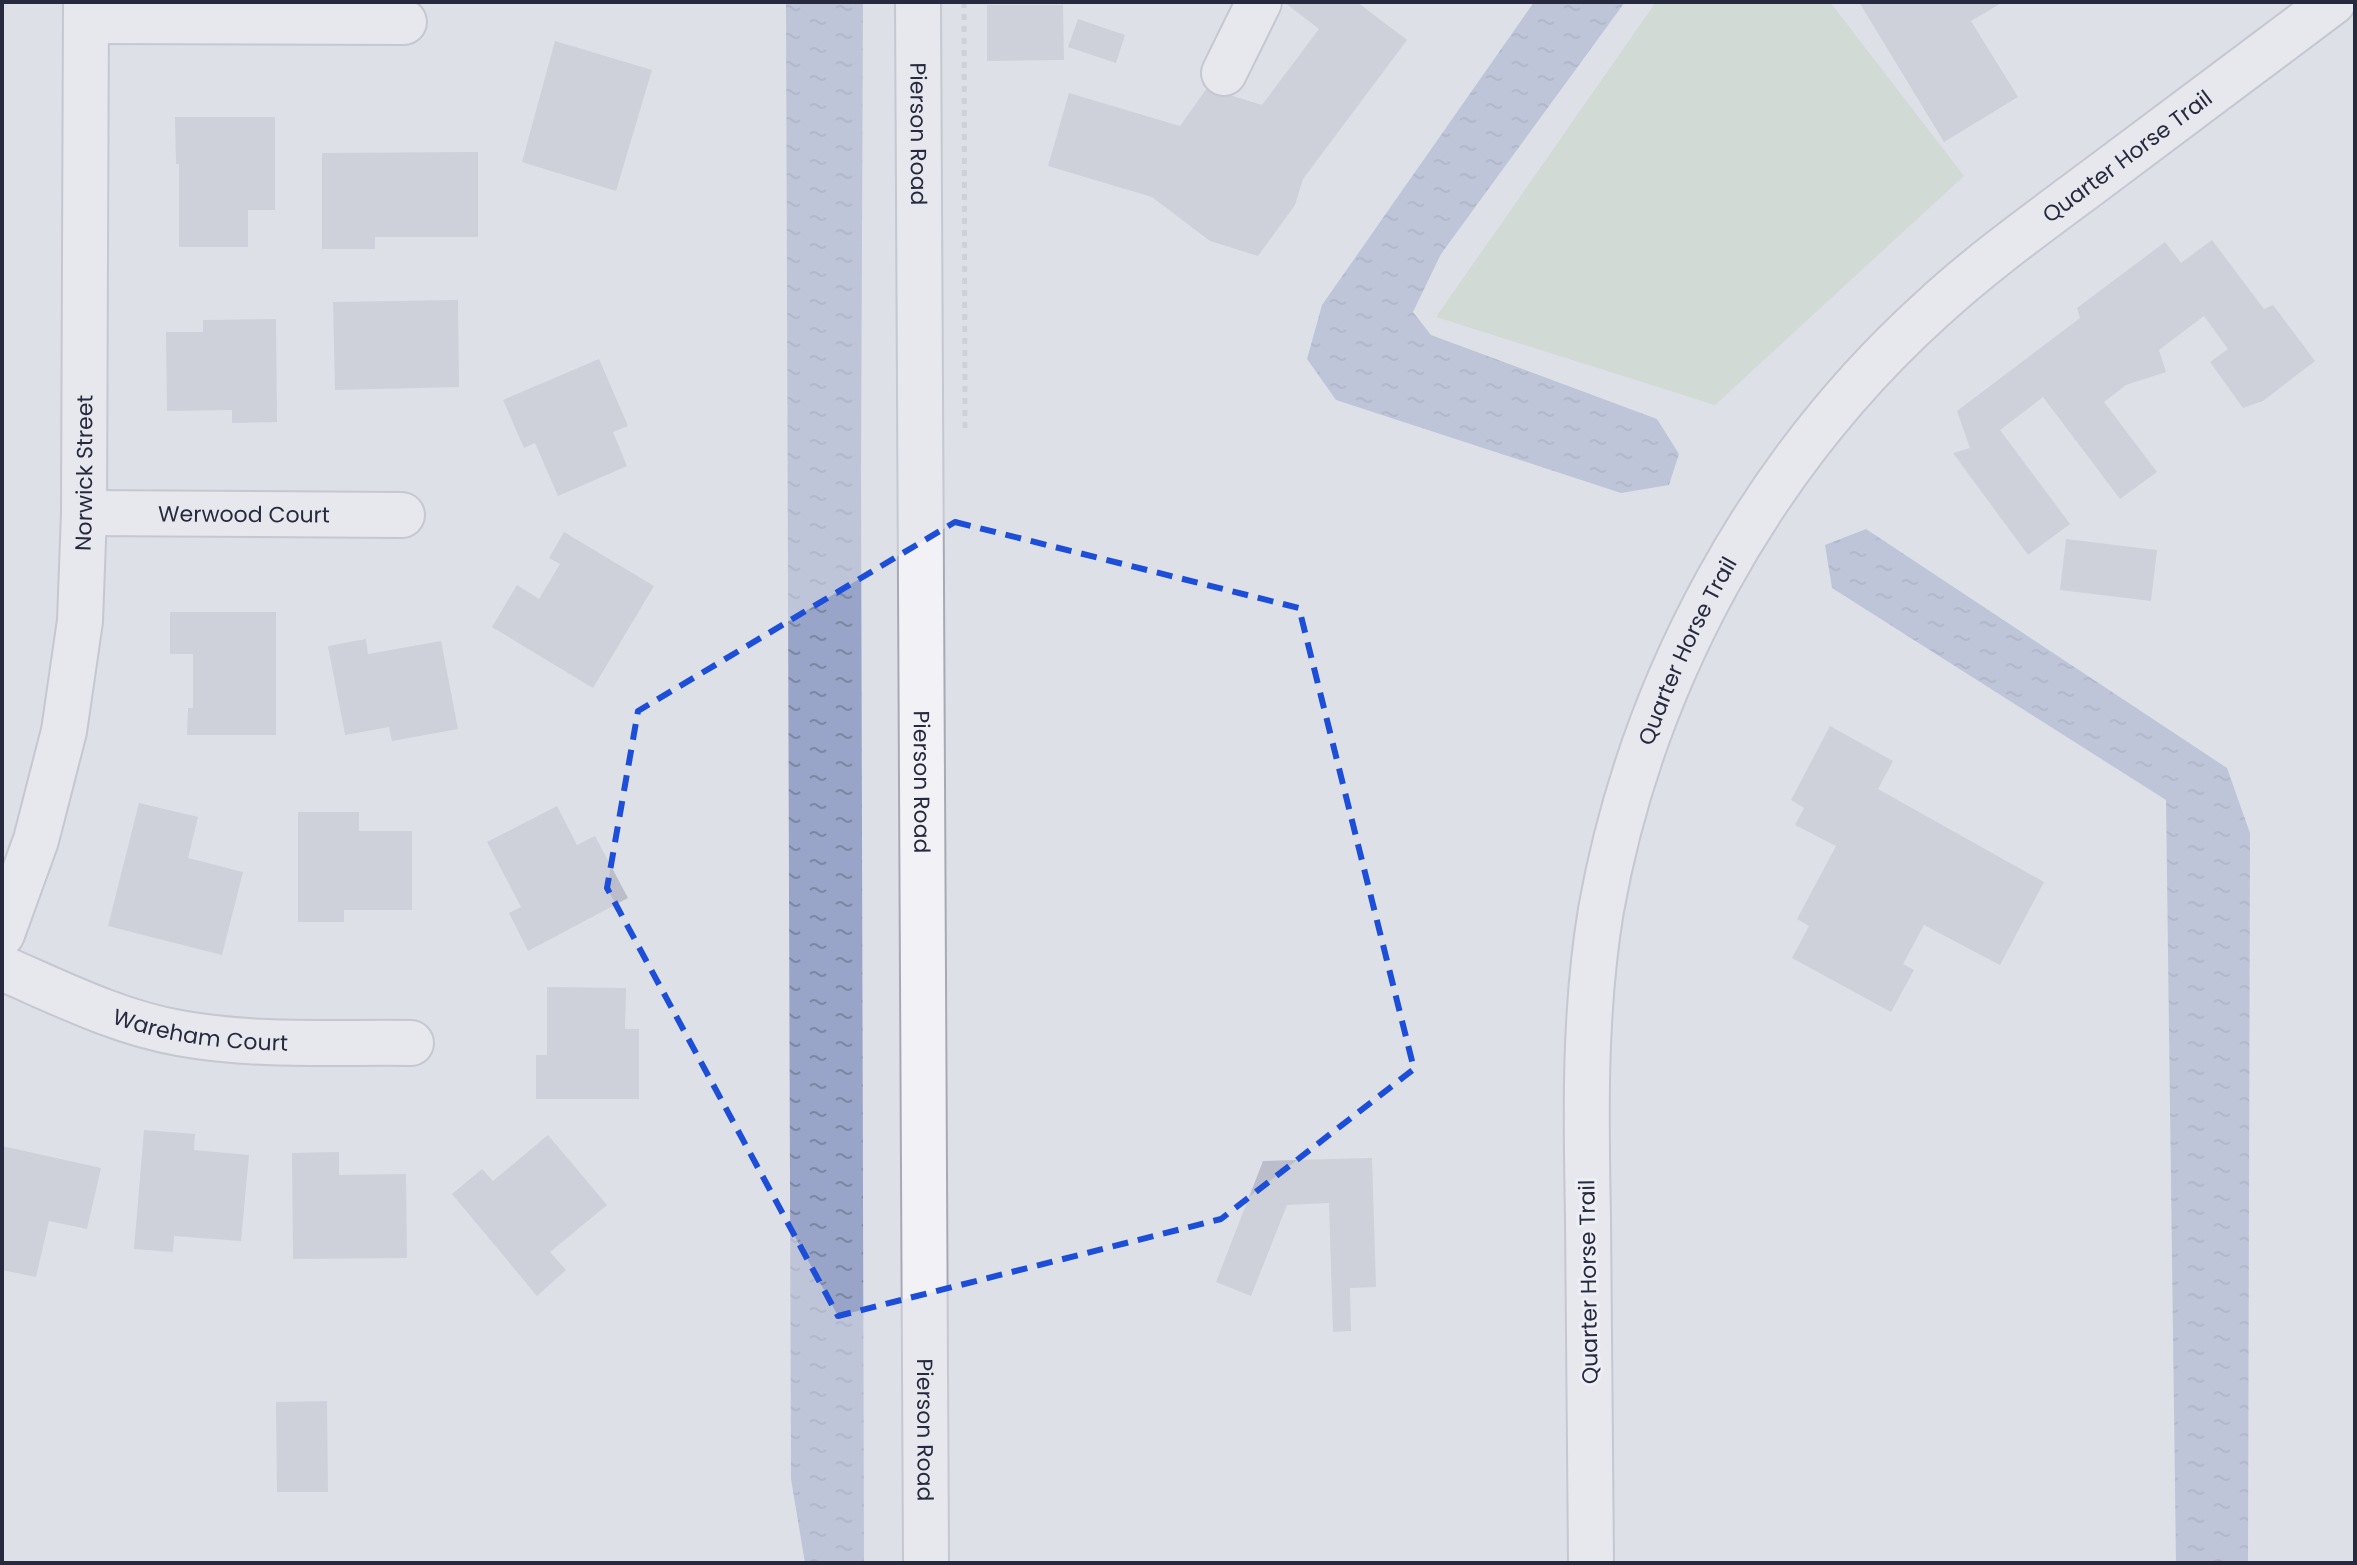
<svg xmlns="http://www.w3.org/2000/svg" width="2357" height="1565" font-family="Poppins,sans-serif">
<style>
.green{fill:#c0d2bf}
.water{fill:url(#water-ripples)}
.building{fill:#bbbeca}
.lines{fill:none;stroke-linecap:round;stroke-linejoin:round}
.minor-casing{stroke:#a7a9b5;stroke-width:48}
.path{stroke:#bcbdc6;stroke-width:5;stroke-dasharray:6 6;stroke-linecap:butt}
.minor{stroke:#f1f1f6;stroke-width:44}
.marked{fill:none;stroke:#1d4ed8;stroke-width:6;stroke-dasharray:16 10;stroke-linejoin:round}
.labels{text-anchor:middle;stroke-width:6;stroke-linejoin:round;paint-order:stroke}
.street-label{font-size:22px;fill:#272a3f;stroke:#edeff5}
</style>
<defs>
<pattern id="water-ripples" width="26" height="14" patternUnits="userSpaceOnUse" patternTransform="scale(2)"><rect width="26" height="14" fill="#98a5c8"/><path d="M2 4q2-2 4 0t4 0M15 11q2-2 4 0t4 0" fill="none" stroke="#7c87a4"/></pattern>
</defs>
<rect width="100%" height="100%" fill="#dee0e8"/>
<path class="green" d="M1656,2H1830L1964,176L1715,405L1436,317Z"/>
<path class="water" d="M786,2H863L861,474L864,1563H805L791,1479Z
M1534,2H1625L1441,254L1413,312L1431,335L1657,419L1679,454L1669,485L1621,493L1336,400L1307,359L1322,305Z
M1866,529L2227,768L2250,833L2248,1563H2176L2166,800L1832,588L1825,545Z"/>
<path class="building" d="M1284,2H1357L1407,40L1303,179L1295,205L1258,256L1210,241L1152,197L1048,166L1069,93L1180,126L1207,88L1262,105L1319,29Z
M1859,2H2003L1971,21L2018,97L1944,142Z
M987,5H1063L1064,60L987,61Z
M1078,19L1125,35L1116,63L1068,47Z
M555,41L652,70L616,191L522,162Z
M175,117H275V210H248V247H179V164H176Z
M478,152V237H375V249H322V153Z
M2212,240L2264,309L2273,305L2315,361L2263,401L2243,408L2210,362L2228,349L2204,316L2159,350L2166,372L2126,385L2104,402L2157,472L2120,499L2043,397L2000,430L2070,524L2028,555L1953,453L1970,448L1957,411L2080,318L2077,308L2165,242L2181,263Z
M458,300L459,387L335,390L333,302Z
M276,319L277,422L232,423V410L167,411L166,332H203V320Z
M599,359L628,426L613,432L627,466L558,496L535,443L524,448L503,400Z
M564,532L654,586L593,688L492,627L517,585L539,599L560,564L549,558Z
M2066,539L2157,550L2151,601L2060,590Z
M170,612H276V735H187L188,708H193V654H170Z
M366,639L368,654L441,641L458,729L392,741L389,727L345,735L328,646Z
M1830,726L1893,761L1878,789L2044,882L2000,965L1924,925L1903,964L1914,970L1891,1012L1792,958L1809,926L1797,919L1836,846L1795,825L1804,808L1791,800Z
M139,803L198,817L188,858L243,872L222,955L108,926Z
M557,806L577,845L595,836L628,898L528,951L509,913L521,907L487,842Z
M298,812H359V831H412V910H344V922H298Z
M547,987L626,988L625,1029H639V1099H536V1055H547Z
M144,1130L195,1134L194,1150L249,1155L241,1241L174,1236L173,1252L134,1249Z
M548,1135L607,1205L550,1252L566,1270L537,1296L452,1194L482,1169L493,1181Z
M2,1146L101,1168L87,1229L49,1221L36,1277L2,1270Z
M339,1152V1175L406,1174L407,1258L293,1259L292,1153Z
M1372,1158L1376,1287L1350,1288L1351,1331L1333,1332L1329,1203L1287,1205L1251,1296L1216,1282L1263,1161Z
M327,1401L328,1492H277L276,1402Z"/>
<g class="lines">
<defs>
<g id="minor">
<path id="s1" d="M918,2L926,1563"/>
<path d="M86,21L404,22"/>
<path d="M1224,73L1259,2"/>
<path id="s2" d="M84,513L402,515"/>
<path id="s3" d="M2,934L36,840L64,731L80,621L84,513L86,2"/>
<path id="s4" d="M2,968C60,993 117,1022 179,1033C255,1047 334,1042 411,1043"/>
<path id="s5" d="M1591,1563C1590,1448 1589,1333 1588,1218C1586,1115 1584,1012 1601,910C1642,681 1760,464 1933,308C1983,262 2039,222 2094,181C2174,121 2253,62 2333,2"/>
</g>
</defs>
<use href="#minor" class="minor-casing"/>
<path class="path" d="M964,2L965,429"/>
<use href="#minor" class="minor"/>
</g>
<path d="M0 0H2357V1565H0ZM955,522L1299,608L1414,1069L1221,1219L838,1316L607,888L638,711Z" fill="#dee0e8" fill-opacity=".55" fill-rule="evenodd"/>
<path class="marked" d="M955,522L1299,608L1414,1069L1221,1219L838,1316L607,888L638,711Z"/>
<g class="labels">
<g class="street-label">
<text dy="8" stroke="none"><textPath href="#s1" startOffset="132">Pierson Road</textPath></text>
<text dy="8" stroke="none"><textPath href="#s5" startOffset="1600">Quarter Horse Trail</textPath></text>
<text dy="8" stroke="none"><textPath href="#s3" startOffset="472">Norwick Street</textPath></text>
<text dy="8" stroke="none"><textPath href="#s2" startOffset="160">Werwood Court</textPath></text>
<text dy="8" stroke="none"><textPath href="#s5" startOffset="928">Quarter Horse Trail</textPath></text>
<text dy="8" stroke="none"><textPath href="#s1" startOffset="780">Pierson Road</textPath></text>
<text dy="8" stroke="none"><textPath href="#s4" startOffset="210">Wareham Court</textPath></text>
<text transform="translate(1588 1282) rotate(-91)" y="8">Quarter Horse Trail</text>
<text dy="8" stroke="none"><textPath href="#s1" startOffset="1428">Pierson Road</textPath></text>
</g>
</g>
<rect width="2357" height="1565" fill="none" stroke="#272a3f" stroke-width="8"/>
</svg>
